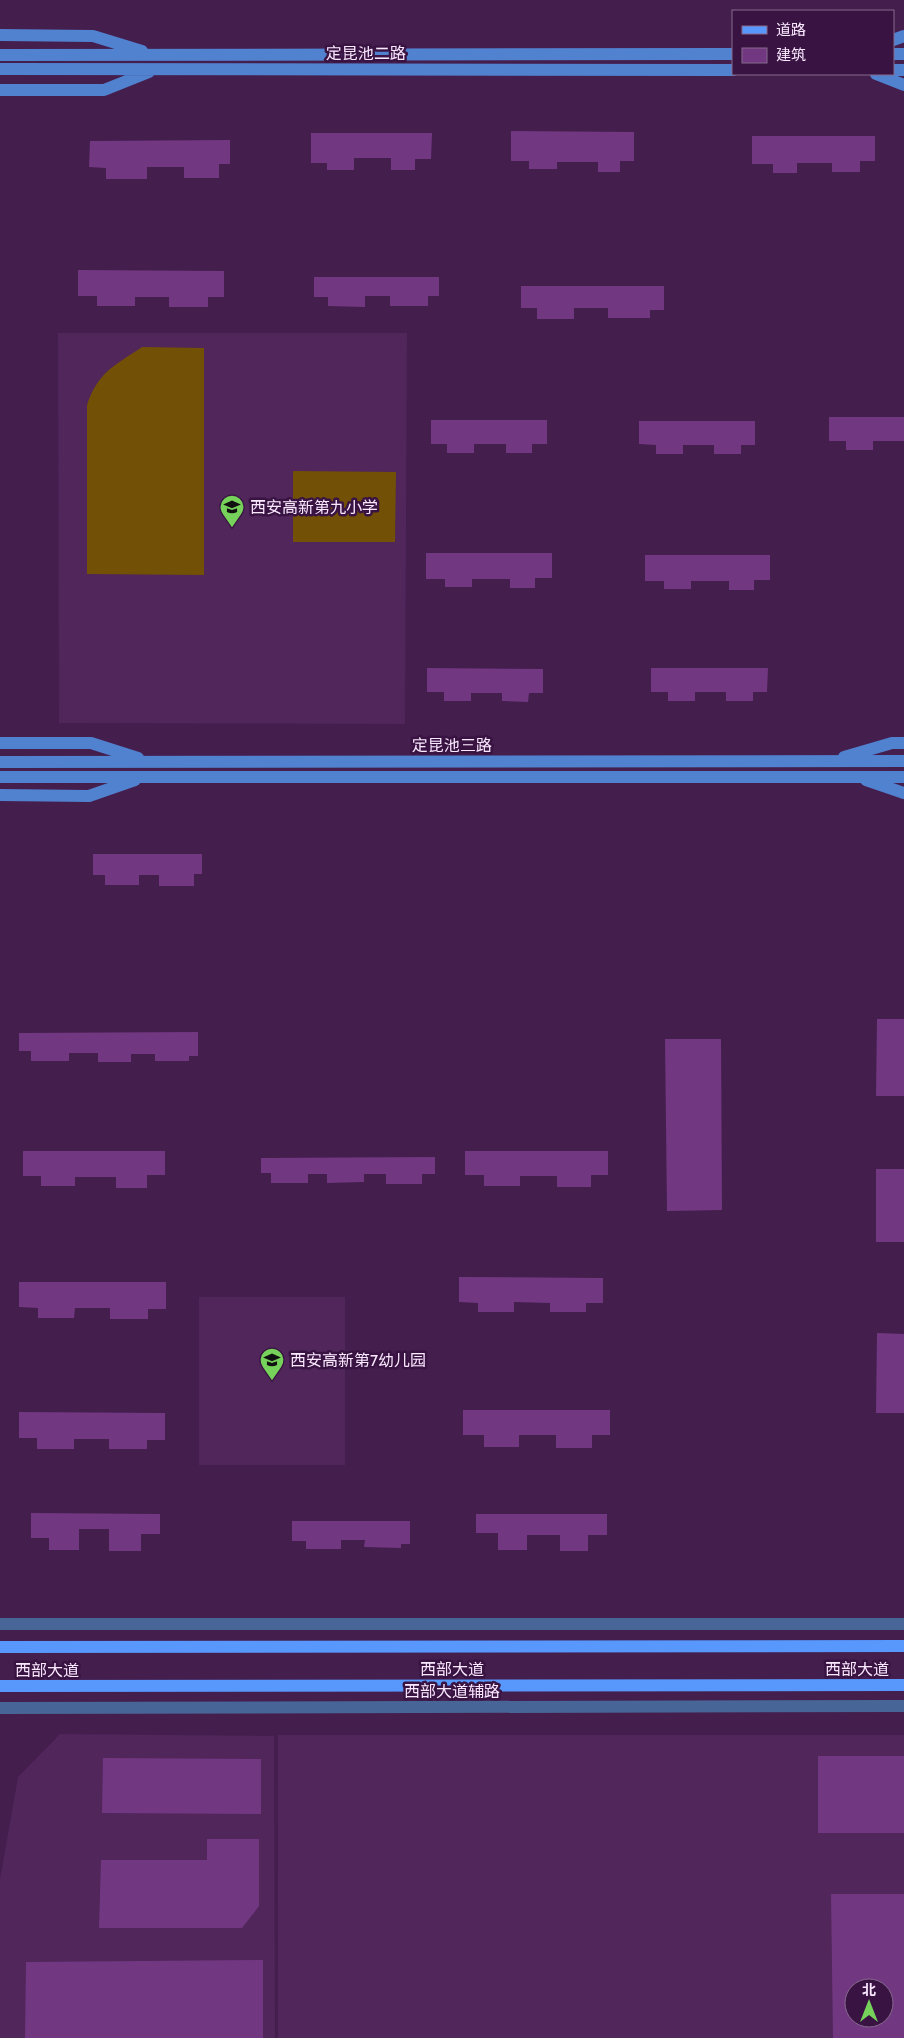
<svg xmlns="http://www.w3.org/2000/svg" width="904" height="2038" font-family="Cabin,'Noto Sans SC',sans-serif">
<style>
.built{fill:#50265b;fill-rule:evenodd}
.pitch{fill:#725005}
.building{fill:#723781;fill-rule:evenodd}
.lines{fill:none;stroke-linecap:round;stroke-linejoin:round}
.street{stroke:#476697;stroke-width:12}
.secondary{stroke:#5182d0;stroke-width:12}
.primary{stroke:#5898fc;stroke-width:12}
.labels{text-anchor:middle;stroke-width:5;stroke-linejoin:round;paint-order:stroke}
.street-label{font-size:16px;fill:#fae8ff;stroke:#391442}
.poi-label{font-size:16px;fill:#fae8ff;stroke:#391442;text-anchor:start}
</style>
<rect width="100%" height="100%" fill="#441e4d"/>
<path class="built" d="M58,333H407L405,724L59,723Z
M199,1297H345V1465H199Z
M60,1734L274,1736L275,2038H0V1879L18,1777Z
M278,1735H904V2038H278ZM854,1988H884V2018H854Z"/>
<path class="pitch" d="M142,347L204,348V575L87,574V405C98,372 114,366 142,347Z
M293,471L396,472L395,542H293Z"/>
<path class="building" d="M511,131L634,132V161H620V172H598V162H557V169H529V161H511Z
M311,133H432L431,159H415V170H391V158H354V170H327V163H311Z
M752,136H875V161H860V172H832V163H797V173H773V164H752Z
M230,140V164H219V178H184V167H147V179H106V168L89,167L90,141Z
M78,270L224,271V297H208V307H169V297H135V306H97V296H78Z
M314,277H439V296H428V306H390V296H365V307L328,306V297H314Z
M521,286H664V310H650V318H608V308H574V319H537V308H521Z
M829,417H904V441H873V450H846V441H829Z
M431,420H547V444H532V453H506V444H474V453H447V444H431Z
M639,421H755V445H741V454H714V445H683V454H656V445L639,444Z
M426,553H552V578H535V588H510V579H472V587H445V579H426Z
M645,555H770V580H754V590H729V581H691V589H664V581H645Z
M427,668L543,669V693H529L528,702L502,701V693H471V701H444V692H427Z
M651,668H768L767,692H753V701H726V692H695V701H668V692H651Z
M93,854H202V874H194V886H159V875H139V885H105V875H93Z
M877,1019H904V1096H876Z
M198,1032V1056H189V1061H155V1054H131V1062H98V1053H69V1061H31V1051H19V1033Z
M665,1039H721L722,1210L667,1211Z
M23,1151H165V1175H147V1188H116V1177H75V1186H41V1176H23Z
M465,1151H608V1175H591V1187H557V1176H520V1186H484V1175H465Z
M435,1157V1174H422V1184H386V1174H364V1182L327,1183V1174H308V1183H271V1173H261V1158Z
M876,1169H904V1242H876Z
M459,1277L603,1278V1303H586V1312H550V1303L514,1302V1312H478V1303L459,1302Z
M19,1282H166V1309H148V1319H110V1308H75L74,1318H38V1308L19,1307Z
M877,1333L904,1334V1413H876Z
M463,1410H610V1435H592V1448H556V1435H519V1447H484V1435H463Z
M19,1412L165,1413V1440H147V1449H109V1439H74V1449H37V1438H19Z
M31,1513L160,1514V1534H141V1551H109V1529H79V1550H49V1538H31Z
M476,1514H607V1535H588V1551H560V1535H527V1550H498V1533H476Z
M292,1521H410V1544H401V1548L364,1547L365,1540H341V1549H306V1541H292Z
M818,1756H904V1833H818Z
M103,1758L261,1759V1814L102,1813Z
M207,1839H259V1906L242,1928H99L101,1860H207Z
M831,1894H904V2038H833ZM854,1988H884V2018H854Z
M263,1960V2038H25L26,1962Z"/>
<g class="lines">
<path class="street" d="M0,1624H904
M0,1708L904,1706"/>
<path class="secondary" d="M0,35L93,36L142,51
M893,40L904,36
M893,54H904
M0,55L733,54
M0,69L733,70
M893,70H904
M876,74L904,85
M0,90H104L149,72
M0,743H91L138,758
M844,757L892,743H904
M0,762L904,761
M0,777H904
M866,780L904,793
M0,795L89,796L135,780"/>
<path class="primary" d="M0,1647L904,1646
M0,1686L904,1685"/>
</g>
<defs>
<symbol id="school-pin" viewBox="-11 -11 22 30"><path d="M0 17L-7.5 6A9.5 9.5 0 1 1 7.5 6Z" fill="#76d25a" stroke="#391442"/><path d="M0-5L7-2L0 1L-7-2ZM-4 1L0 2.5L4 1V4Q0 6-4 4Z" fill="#111"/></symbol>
</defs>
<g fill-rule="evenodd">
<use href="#school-pin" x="218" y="493" width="28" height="38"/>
<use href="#school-pin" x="258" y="1346" width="28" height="38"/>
</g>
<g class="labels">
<g class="street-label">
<text x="366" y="59">定昆池二路</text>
<text x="452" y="751">定昆池三路</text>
<text x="452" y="1675">西部大道</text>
<text x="857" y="1675">西部大道</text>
<text x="47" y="1676">西部大道</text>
<text x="452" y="1697">西部大道辅路</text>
</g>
<g class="poi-label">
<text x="250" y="513">西安高新第九小学</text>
<text x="290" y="1366">西安高新第7幼儿园</text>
</g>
</g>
<rect x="732" y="10" width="162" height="65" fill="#391442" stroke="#86698e"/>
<rect x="742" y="26" width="25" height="8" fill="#5898fc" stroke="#86698e"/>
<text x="776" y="35" font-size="15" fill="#fae8ff">道路</text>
<rect x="742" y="48" width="25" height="15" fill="#723781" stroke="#86698e"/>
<text x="776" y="60" font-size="15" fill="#fae8ff">建筑</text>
<g transform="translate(869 2003)"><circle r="24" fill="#391442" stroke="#86698e"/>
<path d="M0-4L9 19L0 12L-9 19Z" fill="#76d25a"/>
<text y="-8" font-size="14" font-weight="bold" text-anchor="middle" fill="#fae8ff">北</text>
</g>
</svg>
